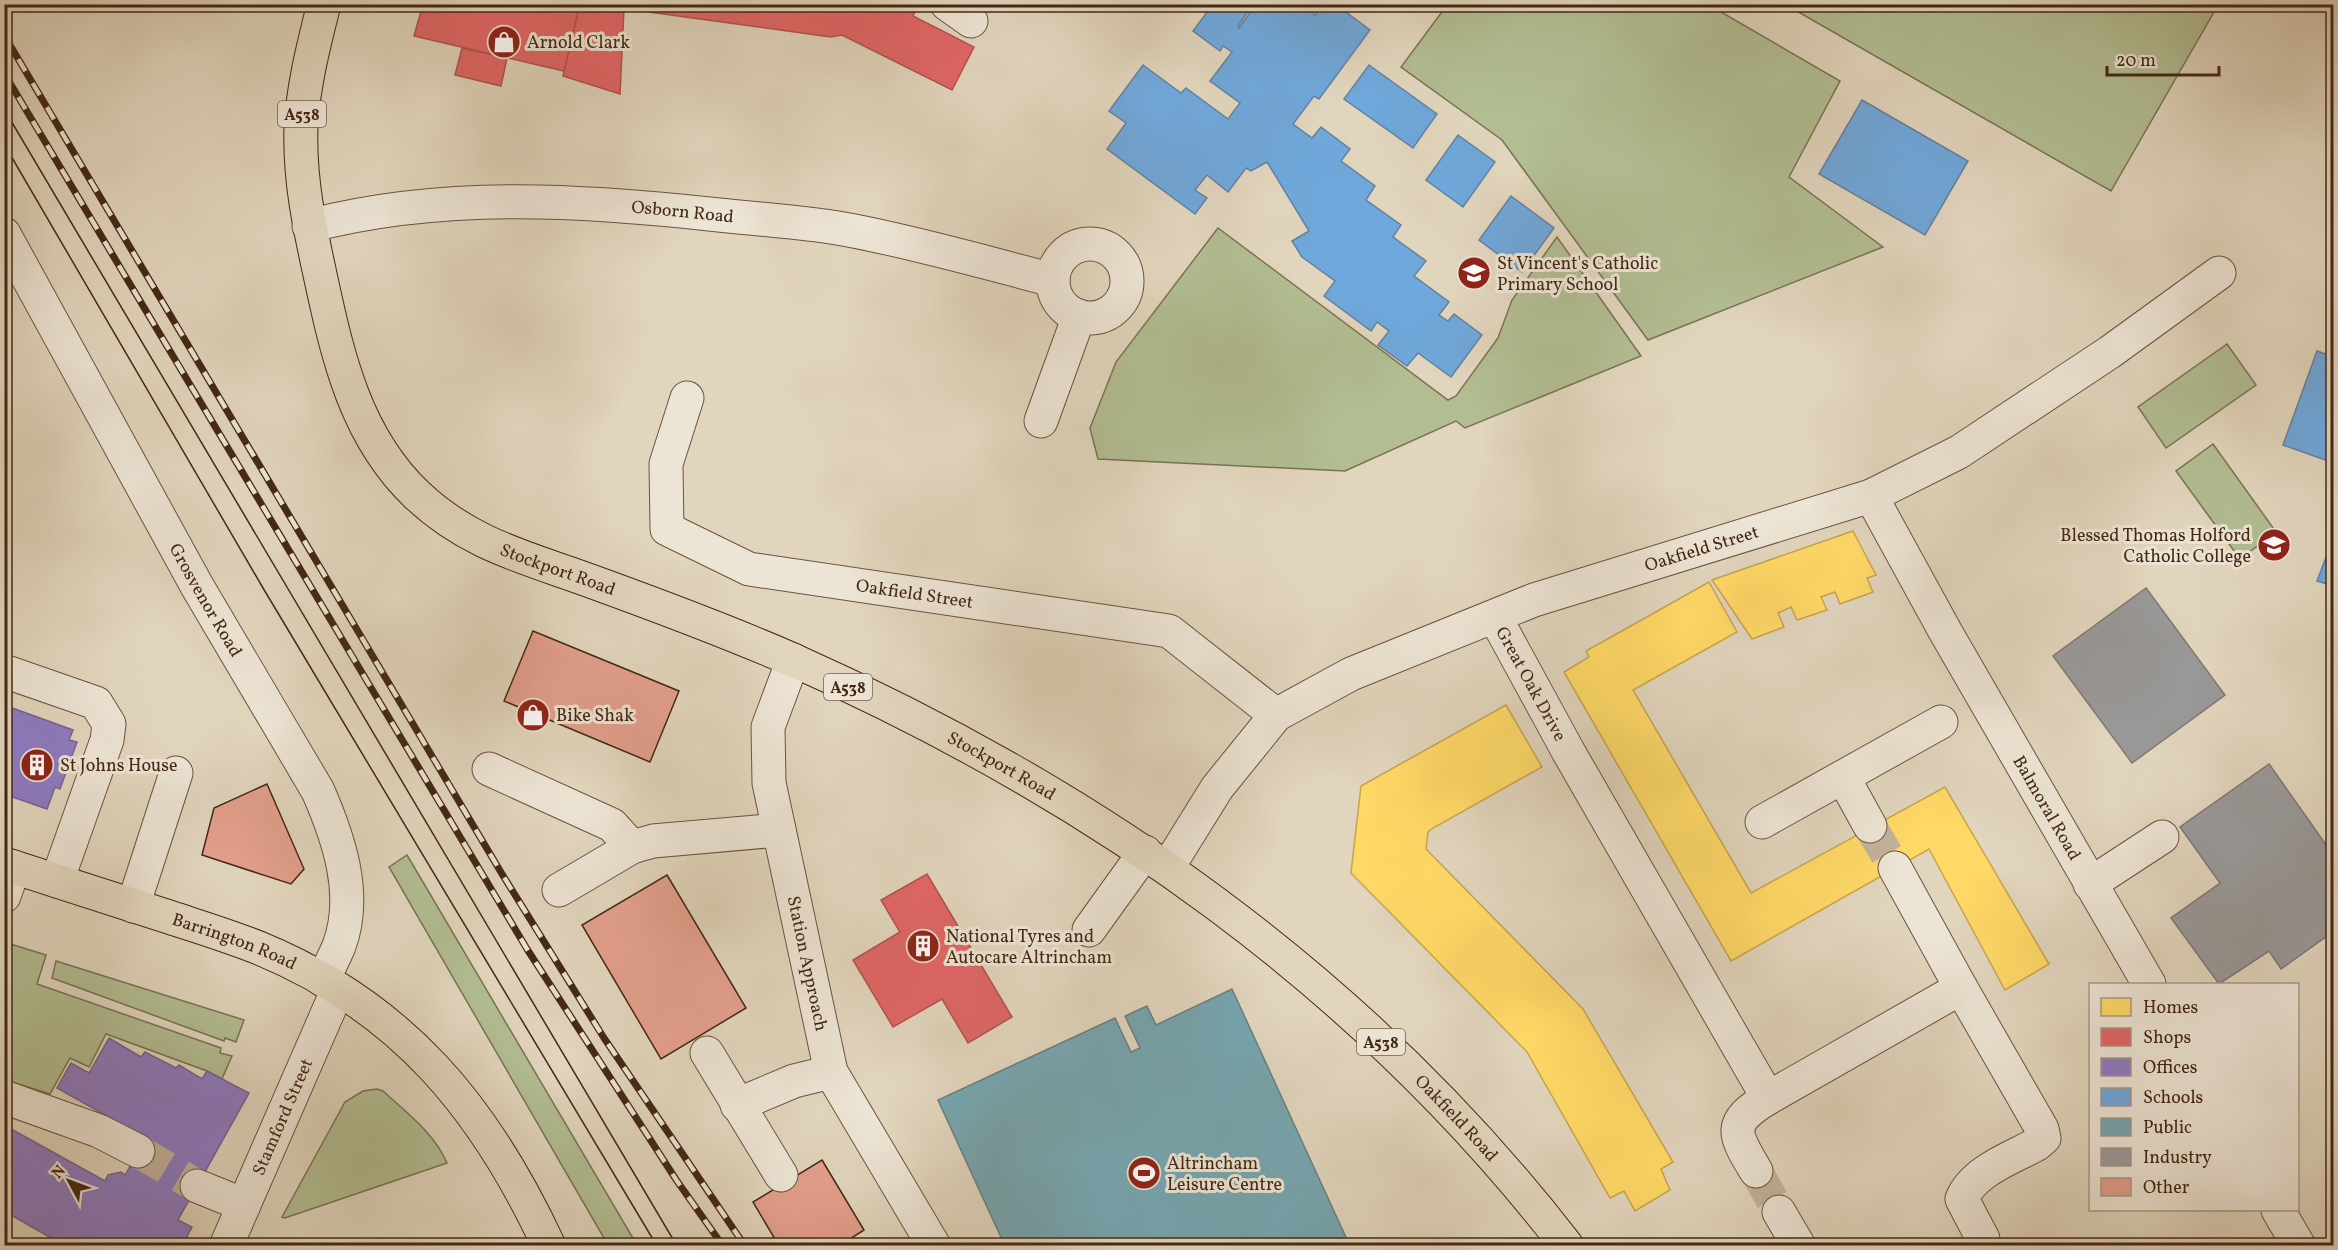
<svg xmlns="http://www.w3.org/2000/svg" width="2338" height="1250" font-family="Vollkorn,serif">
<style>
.green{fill:#b2bd92;stroke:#7b7252;stroke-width:1.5}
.homes{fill:#ffd966;stroke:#c7a44d;stroke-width:1.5}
.shops{fill:#e06666;stroke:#b1534d;stroke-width:1.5}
.offices{fill:#8e7cc3;stroke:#78638e;stroke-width:1.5}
.schools{fill:#6fa8dc;stroke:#6282a0;stroke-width:1.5}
.public{fill:#76a5af;stroke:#678080;stroke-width:1.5}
.industry{fill:#999;stroke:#807771;stroke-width:1.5}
.building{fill:#e39f8c;stroke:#442813;stroke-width:1.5}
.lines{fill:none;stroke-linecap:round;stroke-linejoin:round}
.minor-tunnel{stroke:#c2b29b;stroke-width:33;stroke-dasharray:33 16;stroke-linecap:butt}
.minor-casing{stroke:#6b533e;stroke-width:35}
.major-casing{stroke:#442813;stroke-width:35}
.minor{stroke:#ece4d4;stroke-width:33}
.major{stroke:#e1d5bd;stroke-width:33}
.tram{stroke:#442813;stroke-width:1.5}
.rail-casing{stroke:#442813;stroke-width:7}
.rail{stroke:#ece4d4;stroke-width:4.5;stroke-dasharray:14;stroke-linecap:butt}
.labels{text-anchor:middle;stroke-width:6;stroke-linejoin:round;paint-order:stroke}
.shield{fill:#ece4d4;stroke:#76604d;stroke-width:1.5}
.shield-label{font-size:16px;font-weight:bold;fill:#442813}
.poi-label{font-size:18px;fill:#442813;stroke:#ece4d4;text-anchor:start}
.street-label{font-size:18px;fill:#442813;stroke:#ece4d4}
</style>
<rect width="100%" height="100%" fill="#e1d5bd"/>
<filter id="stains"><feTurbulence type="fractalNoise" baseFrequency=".00333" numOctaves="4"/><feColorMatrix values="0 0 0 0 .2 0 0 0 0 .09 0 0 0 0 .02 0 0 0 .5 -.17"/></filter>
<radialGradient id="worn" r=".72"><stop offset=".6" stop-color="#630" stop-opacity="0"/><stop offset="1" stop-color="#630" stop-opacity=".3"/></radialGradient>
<path class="green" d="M1447,5H1709L1840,81L1789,177L1883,247L1648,340L1502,140L1401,67Z
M1786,5H2218L2111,191Z
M1218,228L1448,400L1456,396L1498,338L1512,300L1557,237L1641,356L1465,428L1456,421L1345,471L1098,459L1090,428L1116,362Z
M2227,344L2256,385L2166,448L2138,407Z
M2213,444L2276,532L2240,559L2176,471Z
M407,855L637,1245H608L389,867Z
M4,942L46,955L37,984L221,1048L220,1053L232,1056L222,1079L207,1071L106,1034L89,1067L70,1058L50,1094L5,1080Z
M56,961L244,1020L236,1042L225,1038L224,1041L52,978Z
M377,1089L383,1091C407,1113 434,1133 447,1163L285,1218L282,1217L345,1102L363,1091Z"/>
<path class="homes" d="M1853,531L1876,575L1867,578L1873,592L1840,604L1835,592L1821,597L1827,610L1797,620L1791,607L1778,613L1784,627L1752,639L1712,580Z
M1709,582L1737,632L1633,690L1751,893L1945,787L2049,964L2005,990L1929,849L1731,961L1564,672L1589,657L1586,651Z
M1506,705L1542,767L1433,828L1428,832L1426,849L1583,1009L1673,1162L1661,1169L1670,1190L1635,1211L1624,1191L1610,1198L1527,1052L1351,873L1361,786Z"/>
<path class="shops" d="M423,4H580L564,71L414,36Z
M580,4H600L624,9L620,94L563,76Z
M624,4H919L913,16L974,47L952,90L842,35L831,37L619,8Z
M462,48L507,58L501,86L455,75Z
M927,874L1012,1017L968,1043L942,999L893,1027L853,960L900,932L881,900Z"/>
<path class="offices" d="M4,705L73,730L69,740L77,742L60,789L55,787L47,809L4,794Z
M109,1038L141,1057L145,1052L176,1068L179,1065L202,1079L207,1071L249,1093L178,1220L192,1227L182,1246H65L4,1211V1125L105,1181L108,1175L121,1172L125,1175L146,1138L57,1088L71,1063L89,1073Z"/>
<path class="schools" d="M1213,4H1253L1238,26L1239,28L1256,4H1300L1315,15L1322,4H1335L1370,30L1319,99L1314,96L1293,124L1312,138L1321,127L1350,149L1341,161L1375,186L1366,200L1401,225L1393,237L1426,261L1414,276L1449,302L1439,315L1448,321L1454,314L1482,335L1451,377L1418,353L1407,366L1378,345L1389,331L1377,322L1371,331L1324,296L1335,281L1302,257L1292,241L1309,231L1267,162L1251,171L1246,168L1228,192L1207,175L1195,190L1207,198L1195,214L1107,149L1126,123L1109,111L1143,65L1181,93L1186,88L1228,119L1240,103L1210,81L1232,52L1223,46L1220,51L1193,31Z
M1369,65L1437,114L1413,148L1344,99Z
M1862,100L1968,161L1925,235L1819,174Z
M1458,135L1495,162L1463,207L1426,180Z
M1511,196L1554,228L1522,272L1479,240Z
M2317,351L2334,357V455L2331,462L2283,445Z
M2334,536V586L2317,581Z"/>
<path class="public" d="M1232,989L1350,1246H1005L938,1100L1115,1018L1131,1052L1140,1048L1125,1016L1147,1006L1156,1025Z"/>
<path class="industry" d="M2146,588L2225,695L2132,763L2053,656Z
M2269,764L2334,856V931L2281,969L2269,951L2219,984L2171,918L2220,883L2180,827Z"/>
<path class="building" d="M533,631L679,691L650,762L504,701Z
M267,784L304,869L291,884L202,855L214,808Z
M667,875L746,1008L661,1059L582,925Z
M822,1160L864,1230L839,1246H779L753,1202Z"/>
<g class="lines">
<path class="minor-tunnel" d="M1870,826L1895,868
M138,1151L197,1186
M1756,1171L1779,1212"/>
<defs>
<g id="minor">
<path d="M947,4L971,21"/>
<path id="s1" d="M309,226C443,191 583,200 719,215C764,220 810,222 854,231C921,244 987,263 1053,280"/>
<path id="s2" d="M4,234L197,586L318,791C339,839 358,895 339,946C334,958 328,969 323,980"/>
<circle cx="1090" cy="281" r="37"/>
<path id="s3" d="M687,398L666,464L667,529L749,569L1169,631L1276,715"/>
<path d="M1041,421L1079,316"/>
<path id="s4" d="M1871,496L1945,631L2149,984"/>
<path id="s5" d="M1495,617L1568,751L1768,1098L1961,988L2042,1129L2044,1138L2037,1144C2012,1158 1973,1171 1962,1199L1983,1239"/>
<path id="s6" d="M793,660L768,727L769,783L831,1072L934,1246"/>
<path d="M4,671L96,703L109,724L107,740L57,881"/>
<path d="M489,769L612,825L632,847"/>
<path d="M1843,777L1870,826"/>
<path d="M1762,822L1941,722"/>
<path id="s7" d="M1168,867L1217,788L1276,715L1351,674L1534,600L1871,496L1959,452L2110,352L2219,273"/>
<path d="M1895,868L1961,988"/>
<path d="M2090,884L2162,837"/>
<path d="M559,890L632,847L653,841L779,830"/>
<path d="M4,896L14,867"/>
<path d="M133,906L176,773"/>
<path d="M1089,930L1145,852"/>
<path d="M707,1053L781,1175"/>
<path d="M4,1097L99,1131L138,1151"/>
<path d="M737,1105L794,1081L831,1072"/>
<path d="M1756,1171C1733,1133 1727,1123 1768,1098"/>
<path d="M197,1186L244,1205"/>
<path d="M2278,1210L2299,1246"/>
<path d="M1779,1212L1799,1246"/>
<path id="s8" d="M226,1246L338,989"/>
</g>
<g id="major">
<path id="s9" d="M324,4C314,44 303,86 301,127C299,179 310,229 321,279C338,358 356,437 417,495C471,546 529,558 596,583C662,607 729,632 793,660C1096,795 1362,981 1567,1246"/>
<path id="s10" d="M4,864C59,882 114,899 169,917C199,927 229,936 259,948C402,1007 485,1108 549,1246"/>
</g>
</defs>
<use href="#minor" class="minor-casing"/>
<use href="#major" class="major-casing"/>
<use href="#minor" class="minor"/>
<use href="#major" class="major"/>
<path class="tram" d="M4,109L677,1246
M4,144L263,588L657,1246"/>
<defs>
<path id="rail" d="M4,35L502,874L604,1038L745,1246
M4,73L527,949L677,1181L723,1246"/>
</defs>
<use href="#rail" class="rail-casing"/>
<use href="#rail" class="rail"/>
</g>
<defs>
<symbol id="shop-disc" viewBox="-11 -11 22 22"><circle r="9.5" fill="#8f2418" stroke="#ece4d4"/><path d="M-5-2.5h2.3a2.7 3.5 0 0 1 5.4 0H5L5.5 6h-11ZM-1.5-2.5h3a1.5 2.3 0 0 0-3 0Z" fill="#fff"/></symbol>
<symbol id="school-disc" viewBox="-11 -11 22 22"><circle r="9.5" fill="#8f2418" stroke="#ece4d4"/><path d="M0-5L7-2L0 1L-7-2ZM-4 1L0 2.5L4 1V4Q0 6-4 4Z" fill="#fff"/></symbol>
<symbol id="building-disc" viewBox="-11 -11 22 22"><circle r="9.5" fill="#8f2418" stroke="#ece4d4"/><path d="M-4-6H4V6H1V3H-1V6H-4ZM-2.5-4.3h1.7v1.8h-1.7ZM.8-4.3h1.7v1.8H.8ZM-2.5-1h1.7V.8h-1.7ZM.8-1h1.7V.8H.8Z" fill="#fff"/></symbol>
<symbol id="stadium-disc" viewBox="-11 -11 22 22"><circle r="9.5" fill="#8f2418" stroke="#ece4d4"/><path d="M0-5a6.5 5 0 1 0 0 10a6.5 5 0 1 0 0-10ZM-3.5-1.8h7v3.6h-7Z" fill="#fff"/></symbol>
</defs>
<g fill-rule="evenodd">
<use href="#shop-disc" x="485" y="23" width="38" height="38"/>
<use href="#school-disc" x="1455" y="254" width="38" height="38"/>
<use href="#school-disc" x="2255" y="526" width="38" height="38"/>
<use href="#shop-disc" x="514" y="696" width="38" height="38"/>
<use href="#building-disc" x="18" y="746" width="38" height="38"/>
<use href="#building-disc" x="904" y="927" width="38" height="38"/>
<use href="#stadium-disc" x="1125" y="1154" width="38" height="38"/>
</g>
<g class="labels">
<g class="shield">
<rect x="278" y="101" width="48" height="26" rx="4.5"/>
<rect x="824" y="674" width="48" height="26" rx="4.5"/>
<rect x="1357" y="1029" width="48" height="26" rx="4.5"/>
</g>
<g class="shield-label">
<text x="302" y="120">A538</text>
<text x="848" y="693">A538</text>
<text x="1381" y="1048">A538</text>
</g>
<g class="poi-label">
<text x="527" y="48">Arnold Clark</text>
<text x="1497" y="269">St Vincent's Catholic<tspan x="1497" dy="21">Primary School</tspan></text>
<text x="2251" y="541" text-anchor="end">Blessed Thomas Holford<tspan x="2251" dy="21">Catholic College</tspan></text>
<text x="556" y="721">Bike Shak</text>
<text x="60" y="771">St Johns House</text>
<text x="946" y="942">National Tyres and<tspan x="946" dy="21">Autocare Altrincham</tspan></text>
<text x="1167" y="1169">Altrincham<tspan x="1167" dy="21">Leisure Centre</tspan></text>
</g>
<g class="street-label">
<text dy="6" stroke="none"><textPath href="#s1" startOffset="376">Osborn Road</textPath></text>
<text dy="6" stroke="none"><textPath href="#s7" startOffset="645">Oakfield Street</textPath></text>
<text dy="6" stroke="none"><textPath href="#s9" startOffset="680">Stockport Road</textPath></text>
<text dy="6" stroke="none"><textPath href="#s3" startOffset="393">Oakfield Street</textPath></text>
<text dy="6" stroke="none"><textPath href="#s2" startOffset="418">Grosvenor Road</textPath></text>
<text dy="6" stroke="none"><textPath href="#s5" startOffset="76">Great Oak Drive</textPath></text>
<text dy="6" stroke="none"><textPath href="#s9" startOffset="1166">Stockport Road</textPath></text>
<text dy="6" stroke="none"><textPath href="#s4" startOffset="358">Balmoral Road</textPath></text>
<text dy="6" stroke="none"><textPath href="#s10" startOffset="243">Barrington Road</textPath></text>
<text dy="6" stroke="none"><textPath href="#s6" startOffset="312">Station Approach</textPath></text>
<text dy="6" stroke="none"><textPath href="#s8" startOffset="141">Stamford Street</textPath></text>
<text dy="6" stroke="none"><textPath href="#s9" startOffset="1744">Oakfield Road</textPath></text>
</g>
</g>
<rect width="2338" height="1250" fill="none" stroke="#e1d5bd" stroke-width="24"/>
<rect x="6" y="6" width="2326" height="1238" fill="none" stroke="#442813" stroke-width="3"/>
<rect x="12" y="12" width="2314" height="1226" fill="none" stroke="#442813" stroke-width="1.5"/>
<rect x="2089" y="983" width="210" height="228" fill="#ece4d4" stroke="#a99987" stroke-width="1.5"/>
<rect x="2101" y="998" width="30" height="18" fill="#ffd966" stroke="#a99987" stroke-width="1.5"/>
<text x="2143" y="1013" font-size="18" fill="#442813">Homes</text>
<rect x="2101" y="1028" width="30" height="18" fill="#e06666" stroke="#a99987" stroke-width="1.5"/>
<text x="2143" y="1043" font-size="18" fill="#442813">Shops</text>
<rect x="2101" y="1058" width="30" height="18" fill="#8e7cc3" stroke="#a99987" stroke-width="1.5"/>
<text x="2143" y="1073" font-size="18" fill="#442813">Offices</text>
<rect x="2101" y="1088" width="30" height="18" fill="#6fa8dc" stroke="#a99987" stroke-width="1.5"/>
<text x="2143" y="1103" font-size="18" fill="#442813">Schools</text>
<rect x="2101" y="1118" width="30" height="18" fill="#76a5af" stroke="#a99987" stroke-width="1.5"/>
<text x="2143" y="1133" font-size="18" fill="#442813">Public</text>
<rect x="2101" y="1148" width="30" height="18" fill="#999999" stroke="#a99987" stroke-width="1.5"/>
<text x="2143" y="1163" font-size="18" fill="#442813">Industry</text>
<rect x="2101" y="1178" width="30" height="18" fill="#e39f8c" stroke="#a99987" stroke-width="1.5"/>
<text x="2143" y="1193" font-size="18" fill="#442813">Other</text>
<g transform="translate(69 1181) rotate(311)" stroke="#ece4d4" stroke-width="4.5" paint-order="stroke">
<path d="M0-4.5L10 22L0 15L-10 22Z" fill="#442813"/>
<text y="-9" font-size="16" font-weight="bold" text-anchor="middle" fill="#442813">N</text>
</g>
<path d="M2107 66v9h112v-9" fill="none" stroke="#442813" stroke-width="3"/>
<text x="2116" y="66" font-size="18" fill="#442813" stroke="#ece4d4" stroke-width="4.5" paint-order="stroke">20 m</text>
<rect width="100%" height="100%" filter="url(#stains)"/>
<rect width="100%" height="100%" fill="url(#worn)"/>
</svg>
